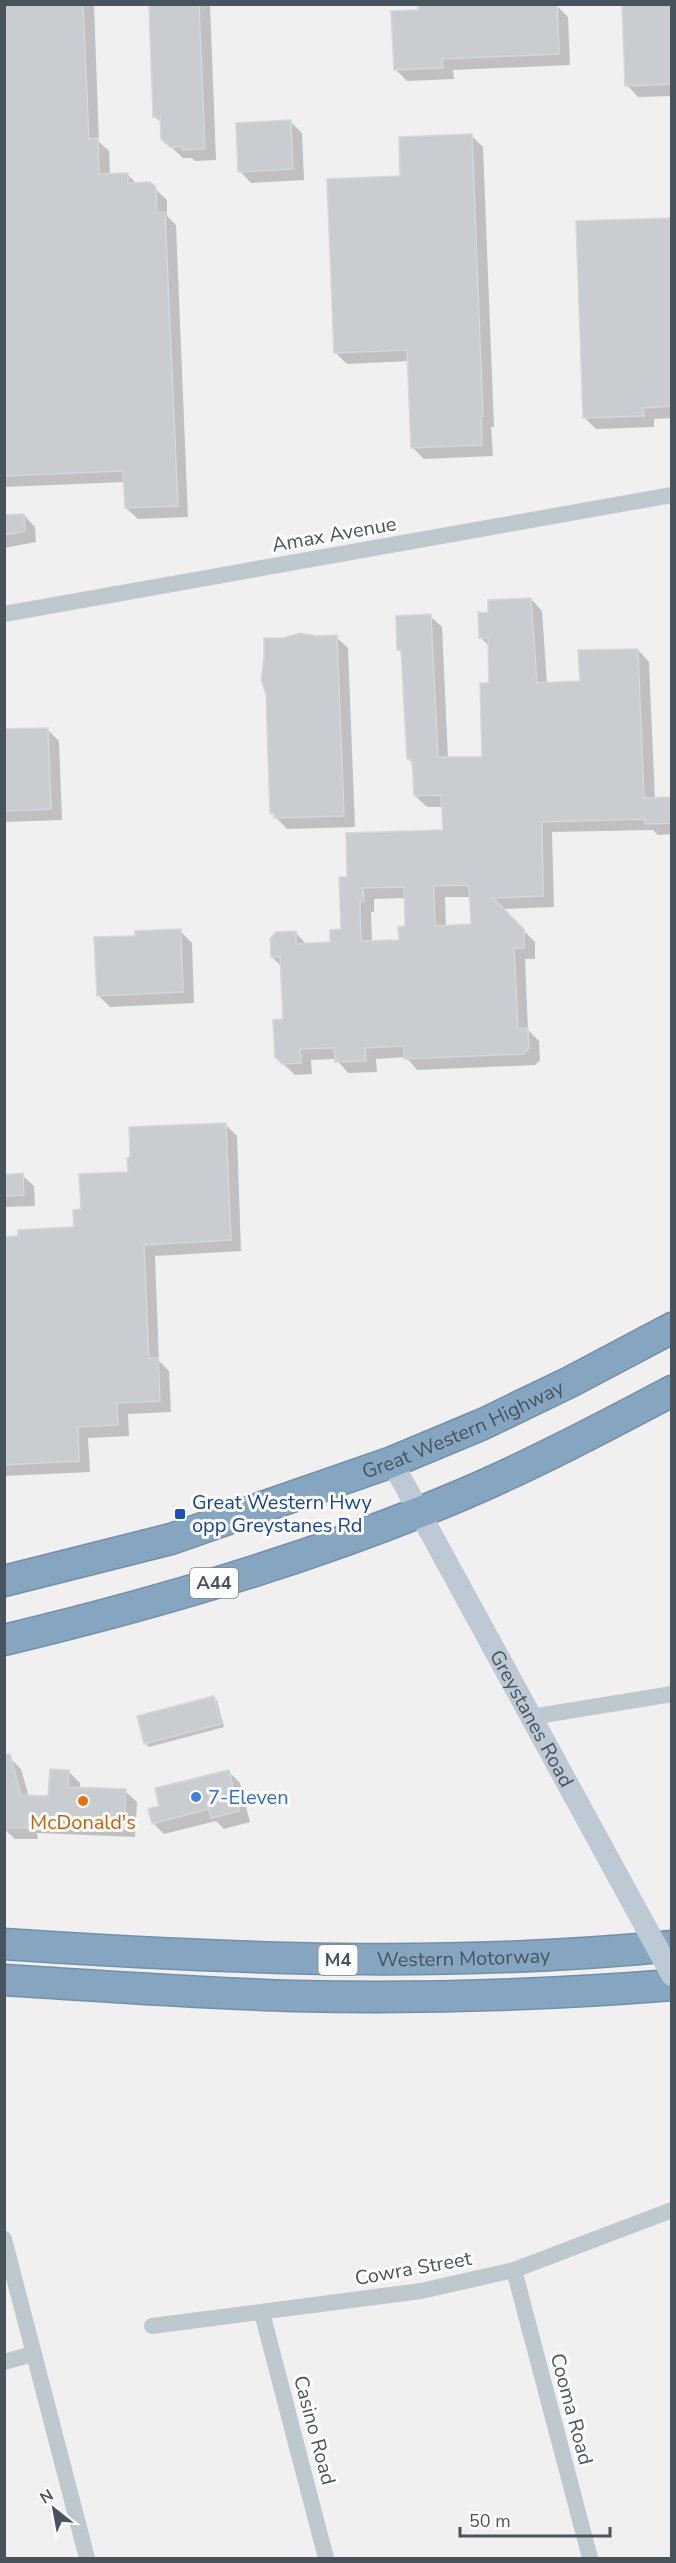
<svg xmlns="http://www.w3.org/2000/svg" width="676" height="2563" font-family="'Nunito Sans',sans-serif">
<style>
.shadow{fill:#0003;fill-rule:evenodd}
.building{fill:#c9cdd2;stroke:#d3d6db;stroke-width:1.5;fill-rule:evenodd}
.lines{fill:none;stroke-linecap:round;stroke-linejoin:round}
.highway-casing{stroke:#7190ac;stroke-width:33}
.street{stroke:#bdc8cf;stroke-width:16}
.secondary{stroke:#bdc9d4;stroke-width:22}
.highway{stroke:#86a5c0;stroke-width:30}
.secondary-bridge{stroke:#bdc9d4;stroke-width:22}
.transit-dot{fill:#1a4fb4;stroke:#fff;stroke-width:2}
.shop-dot{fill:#3f7fe0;stroke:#fff;stroke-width:2}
.food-dot{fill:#e8710a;stroke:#fff;stroke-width:2}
.labels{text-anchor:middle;stroke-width:6;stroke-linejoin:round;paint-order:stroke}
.shield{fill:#fff;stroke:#7e878e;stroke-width:1.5}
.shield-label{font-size:18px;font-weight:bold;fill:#47545e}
.street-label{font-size:20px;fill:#47545e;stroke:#fff}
.transit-label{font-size:20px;fill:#164399;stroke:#fff;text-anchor:start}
.shop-label{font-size:20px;fill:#366cbe;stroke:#fff;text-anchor:start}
.food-label{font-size:20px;fill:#c56008;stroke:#fff}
</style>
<rect width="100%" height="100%" fill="#f2eff0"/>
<path class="shadow" d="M4,4H94L99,142L109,151L110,175L127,174L137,184H150L167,200V216L176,225L188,517L138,519L126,508L125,482L4,487Z
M150,4H210L216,160L195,161L192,158H183L162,138V123L155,117Z
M672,4V96L638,97L627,85Z
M557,6L568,17L570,65L453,70L454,79L407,81L395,69L420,11Z
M290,121L302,133L304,180L251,183L240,171Z
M472,136L483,147L494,427H491L493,456L424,459L413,448L409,361L347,364L335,352L402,178Z
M672,219V418L654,419V427L596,429L584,417Z
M24,515L35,527L36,542L4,548V516Z
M531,599L542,611L547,684L581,683L638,650L649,662L655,799L672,798V834L658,835L653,830L552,832L554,907L502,909L535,942V959H525L528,1030L539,1041L540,1060L535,1065L417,1070L406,1057L376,1059L377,1072L348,1073L336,1059L311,1060L312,1074L295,1075L276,1057L285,1021L282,967L272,957L295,932L307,945L332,944L342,931L348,879L444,832L443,807H427L415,796L413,764L408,758L403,653L399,649L430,616L442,627L448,758H484L491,684L490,647L481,638L490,614ZM445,897H471L473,925L446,927ZM406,898L407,928L401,941L372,942L371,912H374V899Z
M336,637L348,648L355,827L287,829L272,813Z
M47,729L59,741L62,820L4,822V731Z
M180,931L192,943L194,1003L110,1007L98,995L136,937Z
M225,1124L237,1136L241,1251L155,1256L159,1361L169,1371L171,1412L128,1414L129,1436L88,1438L90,1472L4,1476V1239L75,1229L82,1210L129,1173Z
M22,1175L34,1186L35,1206L4,1207V1176Z
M214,1698L217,1701L224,1727L149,1747L145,1743Z
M10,1758L21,1769L29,1797L50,1798L68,1771L80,1783V1789L125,1791L137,1802L135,1837L37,1833L38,1839H15L4,1829V1759Z
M228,1771L240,1783L250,1822L224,1829L216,1821L164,1834L153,1823Z"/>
<path class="building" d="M4,4H83L89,139L98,138L99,174L128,173V183L150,182L156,187L157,213L165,212L178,506L125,508L123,471L4,476Z
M149,4H199L205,149L182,150V147H170L161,139L160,117H153Z
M418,4H557L559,54L442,59L443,68L394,70L391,11L418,10Z
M622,4H672V84L625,86Z
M291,120L293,169L238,172L236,123Z
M472,134L483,416H481L482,445L411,448L407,350L334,353L327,179L400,176L399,137Z
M672,218V406L643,408L644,416L583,418L576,221Z
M24,514L25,531L4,535V515Z
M531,598L537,683L580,681L578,650L638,649L644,798L672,797V823L645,824V819L542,822L543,896L493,898L524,929V948H514L518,1029L528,1028L529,1048L523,1054L404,1059V1046L365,1048L366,1061L335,1062L334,1048L300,1049L301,1063L282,1064L275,1057L273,1020L283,1019L280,957H271L270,939L276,932L296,931V944L330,942V930L341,929L339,877H347L346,833L443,830L441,795L414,796L412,759H407L401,650H397L396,616L431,614L438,757H482L480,683H489L488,638H479L478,612L488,613V600ZM469,885L471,924L435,926L434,886ZM404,887L405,926L398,927L399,940L361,941L360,901H364L363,888Z
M300,633L316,636L337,635L344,816L274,818V813L270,814L266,694L261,680L264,658V638H283Z
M48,728L51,809L4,811V729Z
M181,929L183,992L97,996L94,937L135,936V931Z
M226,1123L231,1240L144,1245L149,1358H158L160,1401L117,1403L118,1425L78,1427L79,1461L4,1465V1237L18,1236V1230L74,1227L73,1210L81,1209L79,1174L128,1172L127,1158L130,1157L129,1127Z
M23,1173L24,1195L4,1196V1175Z
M214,1696L221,1724L144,1744L137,1716Z
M10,1754L21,1795L48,1796L50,1769L69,1770L68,1787L126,1789L124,1826L26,1822L28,1828H4V1755Z
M229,1770L239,1811L211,1818L209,1809L152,1824L148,1809L159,1806L155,1788Z"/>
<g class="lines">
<defs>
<g id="highway">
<path id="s2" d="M4,1581L171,1539L392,1462L483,1424L570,1382L672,1328"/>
<path d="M4,1640C159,1603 313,1558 459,1496C532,1465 602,1428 672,1391"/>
<path id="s3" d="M4,1944C229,1959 447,1968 672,1946"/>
<path d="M4,1980C101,1986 198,1993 295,1996C420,1999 546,1995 672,1985"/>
</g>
</defs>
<use href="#highway" class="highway-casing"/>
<path class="street" d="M4,614L672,495
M531,1717L672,1694
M4,2239L87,2558
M514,2270L590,2558
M262,2313L326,2558
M152,2326L421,2291L514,2270L672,2210
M4,2362L33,2354"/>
<path class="secondary" id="s1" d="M392,1462L619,1878"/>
<use href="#highway" class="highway"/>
<path class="secondary-bridge" d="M619,1878L672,1975"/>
</g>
<rect class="transit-dot" x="174" y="1508" width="12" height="12" rx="3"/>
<circle class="shop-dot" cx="196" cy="1797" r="6"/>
<circle class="food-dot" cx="83" cy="1801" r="6"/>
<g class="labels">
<g class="shield">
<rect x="190" y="1568" width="48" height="30" rx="4.5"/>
<rect x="318.5" y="1945" width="39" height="30" rx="4.5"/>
</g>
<g class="shield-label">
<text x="214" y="1589">A44</text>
<text x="338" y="1966">M4</text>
</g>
<g class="street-label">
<text transform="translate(334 534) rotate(-10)" y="7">Amax Avenue</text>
<text dy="7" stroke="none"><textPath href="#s2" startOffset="484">Great Western Highway</textPath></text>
<text dy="7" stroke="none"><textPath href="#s1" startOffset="292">Greystanes Road</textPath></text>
<text dy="7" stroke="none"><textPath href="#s3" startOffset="460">Western Motorway</textPath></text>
<text transform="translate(413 2268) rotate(-10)" y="7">Cowra Street</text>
<text transform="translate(572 2409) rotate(75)" y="7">Cooma Road</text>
<text transform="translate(315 2430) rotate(75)" y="7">Casino Road</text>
</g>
<g class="transit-label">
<text x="192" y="1509">Great Western Hwy<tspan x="192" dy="23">opp Greystanes Rd</tspan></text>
</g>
<g class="shop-label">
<text x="208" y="1804">7-Eleven</text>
</g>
<g class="food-label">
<text x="83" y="1829">McDonald's</text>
</g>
</g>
<rect width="676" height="2563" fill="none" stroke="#47545e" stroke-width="12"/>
<g transform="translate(54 2509) rotate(329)" stroke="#ffffff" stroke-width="4.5" paint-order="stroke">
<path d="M0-4.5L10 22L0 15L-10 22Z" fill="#47545e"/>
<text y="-9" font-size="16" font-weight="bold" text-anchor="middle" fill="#47545e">N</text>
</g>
<path d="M460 2527v9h150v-9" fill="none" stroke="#47545e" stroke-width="3"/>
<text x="469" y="2527" font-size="18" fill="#47545e" stroke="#ffffff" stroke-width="4.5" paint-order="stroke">50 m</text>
</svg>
